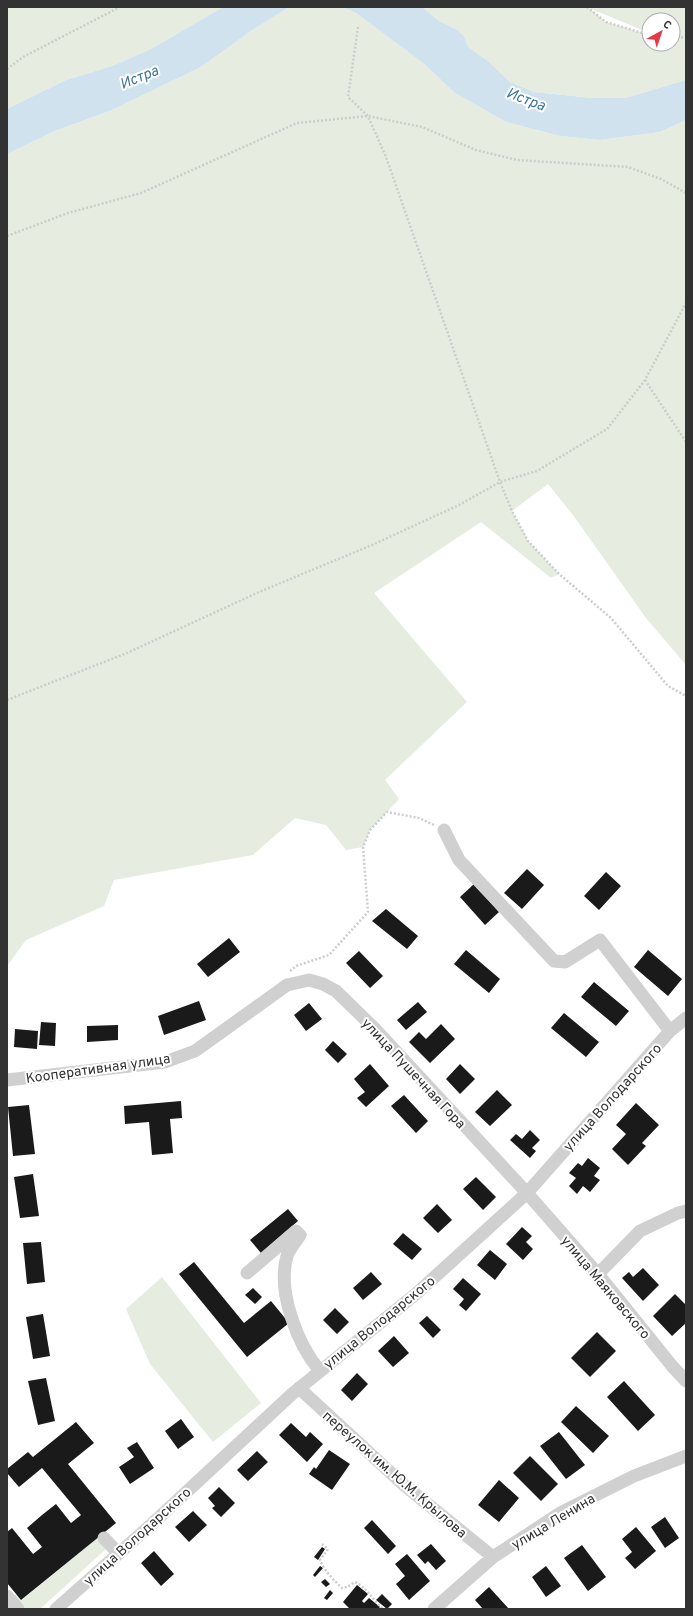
<svg xmlns="http://www.w3.org/2000/svg" width="693" height="1616" font-family="Overpass,sans-serif">
<style>
.green{fill:#e6ecdf;fill-rule:evenodd}
.water{fill:#cfe2ee}
.building{fill:#1a1a1a}
.lines{fill:none;stroke-linecap:round;stroke-linejoin:round}
.path{stroke:#cdcdcd;stroke-width:2.5;stroke-dasharray:2 2;stroke-linecap:butt}
.minor{stroke:#d0d0d0;stroke-width:13}
.labels{text-anchor:middle;stroke-width:4;stroke-linejoin:round;paint-order:stroke}
.street-label{font-size:14px;fill:#333;stroke:#fff}
.water-label{font-size:15px;font-style:italic;fill:#3f7597;stroke:#fff}
</style>
<rect width="100%" height="100%" fill="#fff"/>
<path class="green" d="M7,7H223L151,49L112,66L66,80L7,109Z
M289,7H342L356,13L423,63L455,93L506,122L560,136L600,140L660,132L686,120V665L646,618L573,515L548,484L512,511L528,541L559,574L551,578L481,522L374,593L467,702L385,780L399,799L370,830L363,847L346,850L326,825L295,818L253,855L114,880L104,906L26,940L7,966V154L55,131L112,110L201,67L251,31Z
M422,7H686V80L625,98H593L534,92L510,82L488,61L468,47L464,36L456,29L439,21ZM589,8L649,33V20H673V44H649V35L606,22Z
M162,1277L261,1403L213,1442L150,1364L126,1309Z
M97,1538L106,1549L40,1609H7V1602L16,1594L22,1600Z"/>
<path class="water" d="M223,7H289L251,31L201,67L112,110L55,131L7,154V109L66,80L112,66L151,49Z
M342,7H422L439,21L456,29L464,36L468,47L488,61L510,82L534,92L593,98H625L686,80V120L660,132L600,140L560,136L506,122L455,93L423,63L356,13Z"/>
<path class="building" d="M527,869L544,885L522,909L504,893Z
M606,872L621,886L599,910L584,896Z
M474,884L499,912L485,925L460,897Z
M386,909L418,936L407,949L372,921Z
M229,938L240,952L208,977L197,964Z
M466,950L500,979L489,993L454,964Z
M648,950L682,979L668,996L634,967Z
M359,951L383,976L370,988L346,963Z
M594,982L629,1011L616,1026L581,997Z
M199,1001L206,1020L164,1035L158,1016Z
M418,1002L427,1012L406,1030L397,1020Z
M309,1003L322,1019L306,1031L294,1015Z
M564,1013L599,1042L586,1057L551,1028Z
M41,1022L56,1023L55,1046L39,1045Z
M441,1024L455,1039L430,1063L409,1042L419,1032L426,1039Z
M118,1025V1040L87,1042V1026Z
M15,1029L38,1031L37,1049L14,1047Z
M333,1041L347,1054L338,1063L325,1050Z
M370,1064L389,1086L366,1107L357,1098L365,1092L354,1079Z
M460,1064L475,1079L460,1094L446,1079Z
M497,1090L512,1105L490,1126L475,1112Z
M404,1095L428,1121L416,1133L391,1106Z
M181,1101L182,1118L170,1119L173,1153L152,1155L149,1122L125,1124L124,1106Z
M636,1103L659,1125L642,1143L646,1146L628,1165L612,1149L626,1134L616,1125Z
M29,1105L35,1154L13,1156L8,1107Z
M530,1130L540,1140L532,1148L536,1151L530,1158L510,1140L516,1134L522,1139Z
M588,1158L600,1168L594,1176L600,1180L590,1192L583,1186L577,1194L569,1186L576,1178L569,1173L578,1163L582,1166Z
M33,1174L39,1216L20,1218L14,1177Z
M476,1177L496,1197L483,1210L463,1189Z
M437,1204L452,1220L438,1233L423,1218Z
M288,1209L298,1221L261,1253L250,1240Z
M522,1227L532,1236L526,1242L533,1249L523,1260L506,1244Z
M403,1233L422,1249L412,1260L393,1244Z
M41,1242L45,1282L27,1284L23,1243Z
M490,1250L507,1264L495,1280L477,1265Z
M194,1262L244,1323L271,1301L289,1323L247,1357L179,1274Z
M643,1268L659,1285L643,1301L622,1278L629,1272L633,1277Z
M371,1272L382,1284L363,1300L353,1288Z
M463,1278L481,1294L466,1311L459,1305L464,1299L453,1289Z
M253,1288L262,1297L255,1304L245,1295Z
M675,1294L686,1305V1323L672,1336L653,1316Z
M335,1308L349,1322L337,1334L323,1320Z
M43,1314L50,1356L33,1359L26,1317Z
M427,1316L441,1330L433,1338L419,1323Z
M597,1332L616,1351L590,1377L571,1358Z
M394,1336L409,1353L393,1367L378,1351Z
M357,1373L368,1384L352,1401L341,1390Z
M46,1378L55,1421L38,1425L28,1381Z
M624,1381L655,1415L638,1431L607,1397Z
M576,1406L609,1436L593,1453L561,1422Z
M181,1419L194,1437L178,1449L165,1431Z
M76,1422L94,1443L68,1464L116,1523L21,1600L7,1583V1532L12,1528L33,1554L42,1547L27,1528L42,1515L56,1504L71,1523L81,1515L42,1468L19,1487L7,1473V1469L28,1452L33,1457Z
M291,1423L306,1437L310,1432L323,1444L307,1462L279,1435Z
M559,1432L585,1465L566,1479L540,1446Z
M137,1442L154,1468L130,1484L119,1467L134,1457L127,1448Z
M329,1450L350,1464L332,1490L309,1474L314,1467L316,1469Z
M257,1451L268,1462L248,1481L237,1470Z
M530,1456L558,1484L541,1501L513,1473Z
M499,1480L519,1498L499,1522L478,1505Z
M219,1487L235,1503L221,1517L212,1508L215,1506L208,1498Z
M193,1511L207,1525L189,1542L175,1527Z
M665,1517L679,1538L665,1548L651,1527Z
M372,1520L396,1546L388,1554L364,1528Z
M636,1527L656,1551L635,1569L625,1558L632,1552L622,1539Z
M431,1544L446,1561L436,1570L428,1561L425,1564L417,1555Z
M582,1545L606,1577L588,1591L564,1558Z
M322,1547L325,1549L318,1560L314,1557Z
M154,1551L174,1574L161,1586L141,1563Z
M407,1554L430,1581L409,1600L396,1584L405,1576L395,1564Z
M320,1566L323,1568L315,1577L313,1575Z
M546,1566L561,1586L546,1597L532,1577Z
M325,1579L330,1584L326,1587L321,1582Z
M357,1585L368,1594L362,1601L364,1603L369,1598L380,1607L378,1609H350L343,1602Z
M489,1587L509,1609H483L475,1600Z
M330,1590L333,1593L327,1600L324,1598Z
M382,1594L392,1604L387,1609L376,1600Z"/>
<g class="lines">
<path class="path" d="M587,7L606,22L649,35
M358,27L348,97L368,116L386,157L500,482L512,511L528,541L559,574L611,618L668,686L686,696
M673,38L686,37
M7,69L23,57L120,7
M7,236L68,213L141,193L297,123L368,116L422,127L476,150L517,160L628,167L661,179L686,193
M645,380L686,442
M7,700L127,653L259,592L372,545L459,505L500,482L537,471L607,429L645,380L686,303
M290,971L296,966L329,955L368,912L363,847L370,830L387,812L419,818L434,825
M322,1544L328,1549L320,1560C324,1571 334,1580 342,1588L347,1587L355,1582C367,1588 373,1600 383,1609"/>
<path class="minor" d="M444,830L459,860L554,961L565,962L600,940L670,1031
M7,1080L165,1062L195,1051L287,985L309,980L323,984L336,991L374,1028L527,1193L598,1274L672,1366L686,1381
M247,1273L296,1231L300,1235C296,1242 289,1249 287,1256C277,1291 297,1344 320,1371
M598,1274L640,1231L678,1213L686,1211
M299,1388L404,1485L493,1557
M104,1538L118,1553
M7,1596L18,1609
M56,1609L152,1524L292,1394L417,1293L527,1193L670,1031L686,1018
M434,1609L493,1557L562,1512L634,1476L686,1456"/>
</g>
<g class="labels">
<g class="street-label">
<text transform="translate(98 1068) rotate(-8)" y="5">Кооперативная улица</text>
<text transform="translate(414 1073) rotate(47)" y="5">улица Пушечная Гора</text>
<text transform="translate(612 1097) rotate(-48)" y="5">улица Володарского</text>
<text transform="translate(606 1287) rotate(50)" y="5">улица Маяковского</text>
<text transform="translate(379 1322) rotate(-39)" y="5">улица Володарского</text>
<text transform="translate(395 1474) rotate(41)" y="5">переулок им. Ю.М. Крылова</text>
<text transform="translate(553 1521) rotate(-31)" y="5">улица Ленина</text>
<text transform="translate(137 1536) rotate(-42)" y="5">улица Володарского</text>
</g>
<g class="water-label">
<text transform="translate(139 77) rotate(-22)" y="5">Истра</text>
<text transform="translate(526 99) rotate(21)" y="5">Истра</text>
</g>
</g>
<rect width="693" height="1616" fill="none" stroke="#333333" stroke-width="16"/>
<g transform="translate(661 32) rotate(40)"><circle r="19" fill="#ffffff" stroke="#adadad"/>
<path d="M0-3L7 15L0 10L-7 15Z" fill="#e63946"/>
<text y="-6" font-size="11" font-weight="bold" text-anchor="middle" fill="#333333">С</text>
</g>
</svg>
